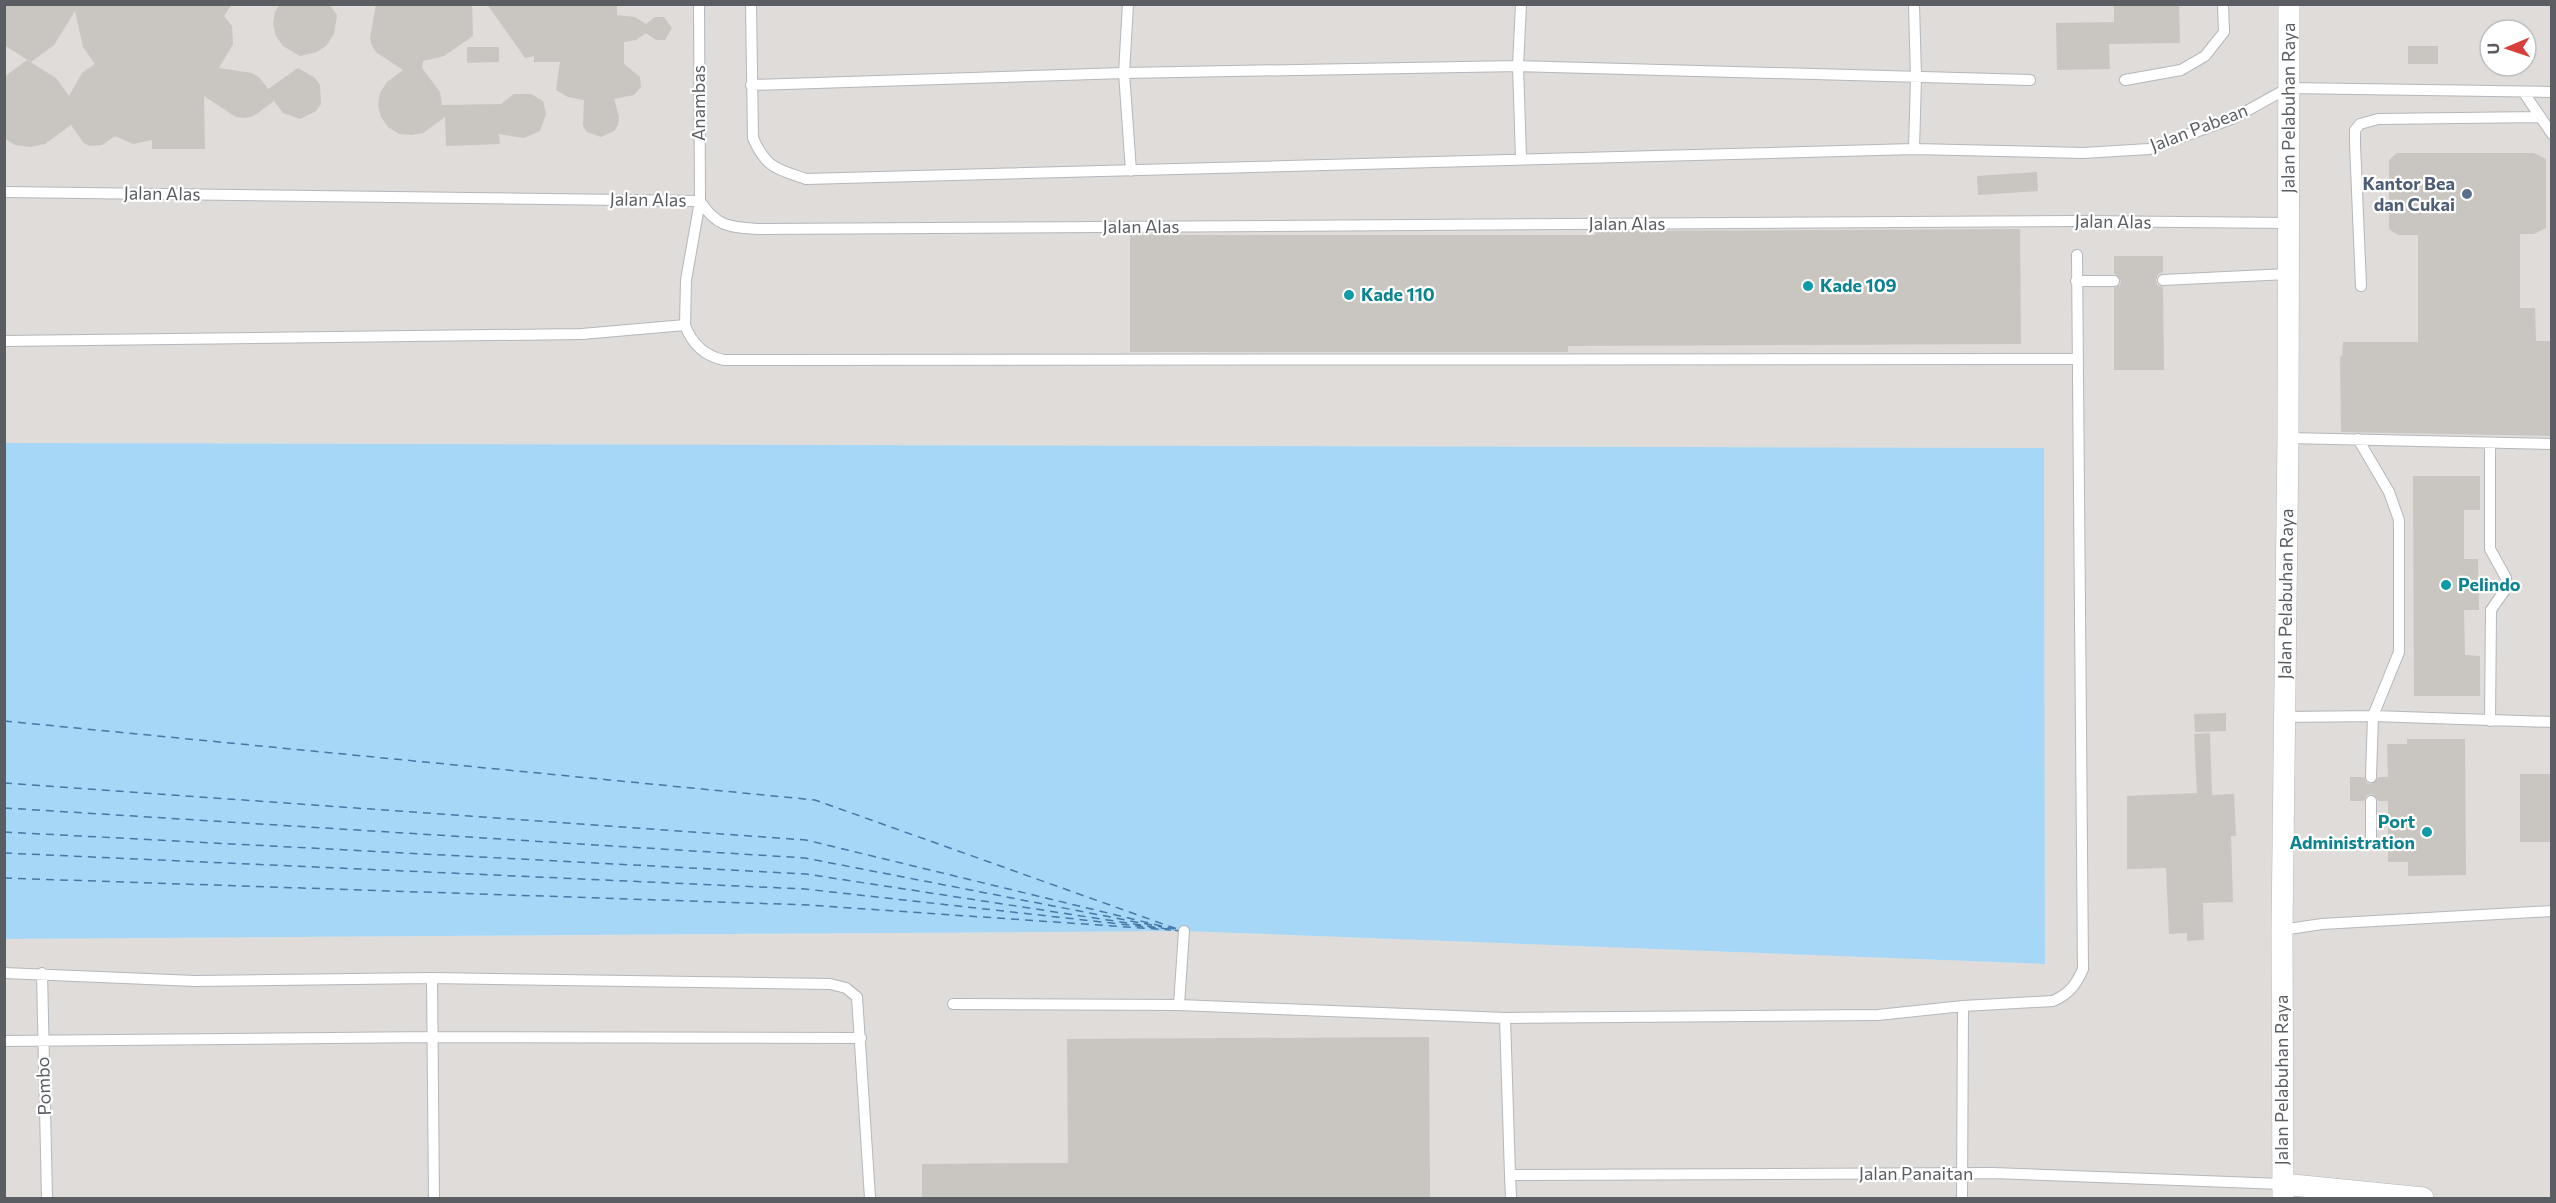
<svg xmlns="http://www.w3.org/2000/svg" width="2556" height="1203" font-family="Commissioner,sans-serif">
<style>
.industrial{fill:#dfdcd9;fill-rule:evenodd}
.water{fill:#a6d7f7}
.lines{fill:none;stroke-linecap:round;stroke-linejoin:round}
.ferry{stroke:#4579a6;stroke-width:1.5;stroke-dasharray:8 6;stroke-linecap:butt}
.building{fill:#c9c5c0}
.lane-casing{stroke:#b4b7bb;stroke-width:12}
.street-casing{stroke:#b4b7bb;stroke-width:22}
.lane{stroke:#fff;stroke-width:10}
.street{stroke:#fff;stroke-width:21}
.service-dot{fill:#5c6f8a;stroke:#fff;stroke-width:2}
.culture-dot{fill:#0f9aa8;stroke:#fff;stroke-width:2}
.labels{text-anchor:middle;stroke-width:4.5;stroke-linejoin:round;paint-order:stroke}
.street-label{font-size:18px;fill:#5a5d61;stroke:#fff}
.service-label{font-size:18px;font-weight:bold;fill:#4e5e75;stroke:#fff;text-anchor:end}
.culture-label{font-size:18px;font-weight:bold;fill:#0d838f;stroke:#fff;text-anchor:start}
</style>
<rect width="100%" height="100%" fill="#ebe9e1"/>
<path class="industrial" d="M5,5H2551V1198H5L4,939L1184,931L2045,964L2044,448L5,443ZM2490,30H2526V66H2490Z"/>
<path class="water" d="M4,443L2044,448L2045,964L1184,931L5,939Z"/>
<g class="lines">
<path class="ferry" d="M4,721L815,800L1180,930
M4,783L806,840L1174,929
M4,808L805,858L1162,927
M4,832L806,874L1180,931
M4,853L805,889L1156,928
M4,878L808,905L1171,930"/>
</g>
<path class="building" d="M4,4H232L224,16L232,26L233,44L219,68L252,73L260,78L268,89L298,68L315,78L320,85L321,104L316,111L300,119L283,113L274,101L254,116L245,118L236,117L204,96L205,149H152V140L133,144L115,136L102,145L89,146L83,142L71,125L45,144L30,147L15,145L4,138V77L27,60L56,78L69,96L82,73L95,64L83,47L75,11L54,45L31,62L7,47L4,43Z
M280,4H329L337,15L334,34L327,45L317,52L300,56L283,46L276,36L273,24L275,12Z
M376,4H472L473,36L444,56L423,61L422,68L440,92L442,105L501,104L514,94H531L543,101L546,114L540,131L524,138L499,134L500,144L446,146L445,117L423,133L411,135L399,134L388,127L381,117L378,105L380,93L387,82L403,70L377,53L372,46L370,38Z
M487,4H617V15L635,17L646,24L655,17H664L672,28L665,40H656L646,33L636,40L624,42V64L640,77L641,87L634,95L614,99L619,117L618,125L614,131L601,137L587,132L583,126L584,100L568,97L556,90L560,62H534V56L525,58Z
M2114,4H2179L2180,43L2109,44L2110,69L2057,70L2056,23L2114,22Z
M2408,46H2438V64H2408Z
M467,47H499V62L467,63Z
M2397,153H2534L2546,159V228L2534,234H2520V308H2535L2536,341H2552V436L2341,432L2340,356L2342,357L2343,342H2418V235H2398L2389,229V160Z
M2037,172L2038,191L1978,195L1977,176Z
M2020,229L2021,344L1568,346V352H1130V235H1595V231Z
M2114,256H2163V272L2158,274L2156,280L2157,285L2163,287L2164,370H2114V288L2120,285L2121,280L2114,273Z
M2413,476H2480V510H2464V559H2478L2479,610H2464L2465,655L2480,656V696H2414Z
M2226,713V731L2195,732L2194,714Z
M2210,733L2212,795L2234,794L2236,836H2231L2233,902L2203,903L2204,940L2187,941V933L2169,934L2166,868L2127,869V796L2197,793L2194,734Z
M2407,739H2465L2466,875L2408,876V862H2388V801H2379L2372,794L2367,795L2364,801H2350V777H2364L2367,783L2371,784L2379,777H2388L2387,744H2407Z
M2520,774H2552V842H2520Z
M1429,1037L1430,1198H922V1164L1068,1163L1067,1039Z"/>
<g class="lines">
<defs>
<path id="lane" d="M751,4L753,138C766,168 777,169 806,179L1914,149
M1128,4L1124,73L1131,171
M1914,4L1916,78L1914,149L2083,153L2149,149L2234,118L2288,88L2552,92
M2125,80L2181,70L2205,56L2224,32L2223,4
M751,85L1124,73L1518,66L2030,80
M2524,93L2552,134
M1521,158L1518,66L1521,4
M4,192L700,201C716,226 728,227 757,229L2076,221L2288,223
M2163,280L2288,274
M2076,281H2114
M2361,286L2355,144V130L2360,124L2378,119L2539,117
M685,325C692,344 704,356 724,360L2077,359
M4,341L582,334L685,325L686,280L700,201L699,4
M2288,438L2552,444
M2358,439L2389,492L2399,520V652L2373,716L2371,777
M2490,444V549L2506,578L2505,590L2491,610L2490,721
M2283,717L2373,716L2552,722
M2371,837V801
M2282,930L2322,924L2552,911
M4,973L195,981L432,978L830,984L846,988L857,997L870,1198
M42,973L47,1198
M432,978L434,1198
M953,1004L1179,1005L1505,1018L1510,1175L1992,1173L2282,1184
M1179,1005L1184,931
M1963,1006L2053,1001C2069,994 2076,985 2083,969L2077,255
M1505,1018L1878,1015L1963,1006L1962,1198
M4,1041L433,1037L861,1038
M1510,1175L1511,1198"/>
<g id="street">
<path d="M2282,1184L2423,1198"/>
<path id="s1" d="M2283,1198L2282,930L2288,438L2289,4"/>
</g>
</defs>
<use href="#lane" class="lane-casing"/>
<use href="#street" class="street-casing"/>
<use href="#lane" class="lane"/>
<use href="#street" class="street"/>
</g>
<circle class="service-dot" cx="2467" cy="194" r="6"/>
<g class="culture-dot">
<circle cx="1808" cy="286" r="6"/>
<circle cx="1349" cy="295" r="6"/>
<circle cx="2446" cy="585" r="6"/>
<circle cx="2427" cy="832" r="6"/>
</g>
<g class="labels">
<g class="street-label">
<text transform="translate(699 103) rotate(-90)" y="6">Anambas</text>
<text dy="6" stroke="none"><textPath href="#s1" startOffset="1090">Jalan Pelabuhan Raya</textPath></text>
<text transform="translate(2199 128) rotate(-21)" y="6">Jalan Pabean</text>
<text transform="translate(162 194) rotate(1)" y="6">Jalan Alas</text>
<text transform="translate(648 200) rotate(1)" y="6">Jalan Alas</text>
<text transform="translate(2113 222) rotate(1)" y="6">Jalan Alas</text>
<text x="1627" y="230">Jalan Alas</text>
<text x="1141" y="233">Jalan Alas</text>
<text dy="6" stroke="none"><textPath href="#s1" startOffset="604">Jalan Pelabuhan Raya</textPath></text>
<text transform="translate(2282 1080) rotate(-90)" y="6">Jalan Pelabuhan Raya</text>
<text transform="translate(44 1086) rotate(-92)" y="6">Pombo</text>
<text x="1916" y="1180">Jalan Panaitan</text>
</g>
<g class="service-label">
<text x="2455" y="190">Kantor Bea<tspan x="2455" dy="21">dan Cukai</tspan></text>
</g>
<g class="culture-label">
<text x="1820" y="292">Kade 109</text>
<text x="1361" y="301">Kade 110</text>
<text x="2458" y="591">Pelindo</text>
<text x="2415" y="828" text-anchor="end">Port<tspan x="2415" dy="21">Administration</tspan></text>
</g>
</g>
<rect width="2556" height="1203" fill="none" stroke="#5a5d61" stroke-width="12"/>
<g transform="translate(2508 48) rotate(268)"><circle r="28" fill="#ffffff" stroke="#bdbec0" stroke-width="1.5"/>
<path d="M0-4.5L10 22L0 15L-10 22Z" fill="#d93f3a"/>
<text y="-9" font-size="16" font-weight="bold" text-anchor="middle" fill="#5a5d61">U</text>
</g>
</svg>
